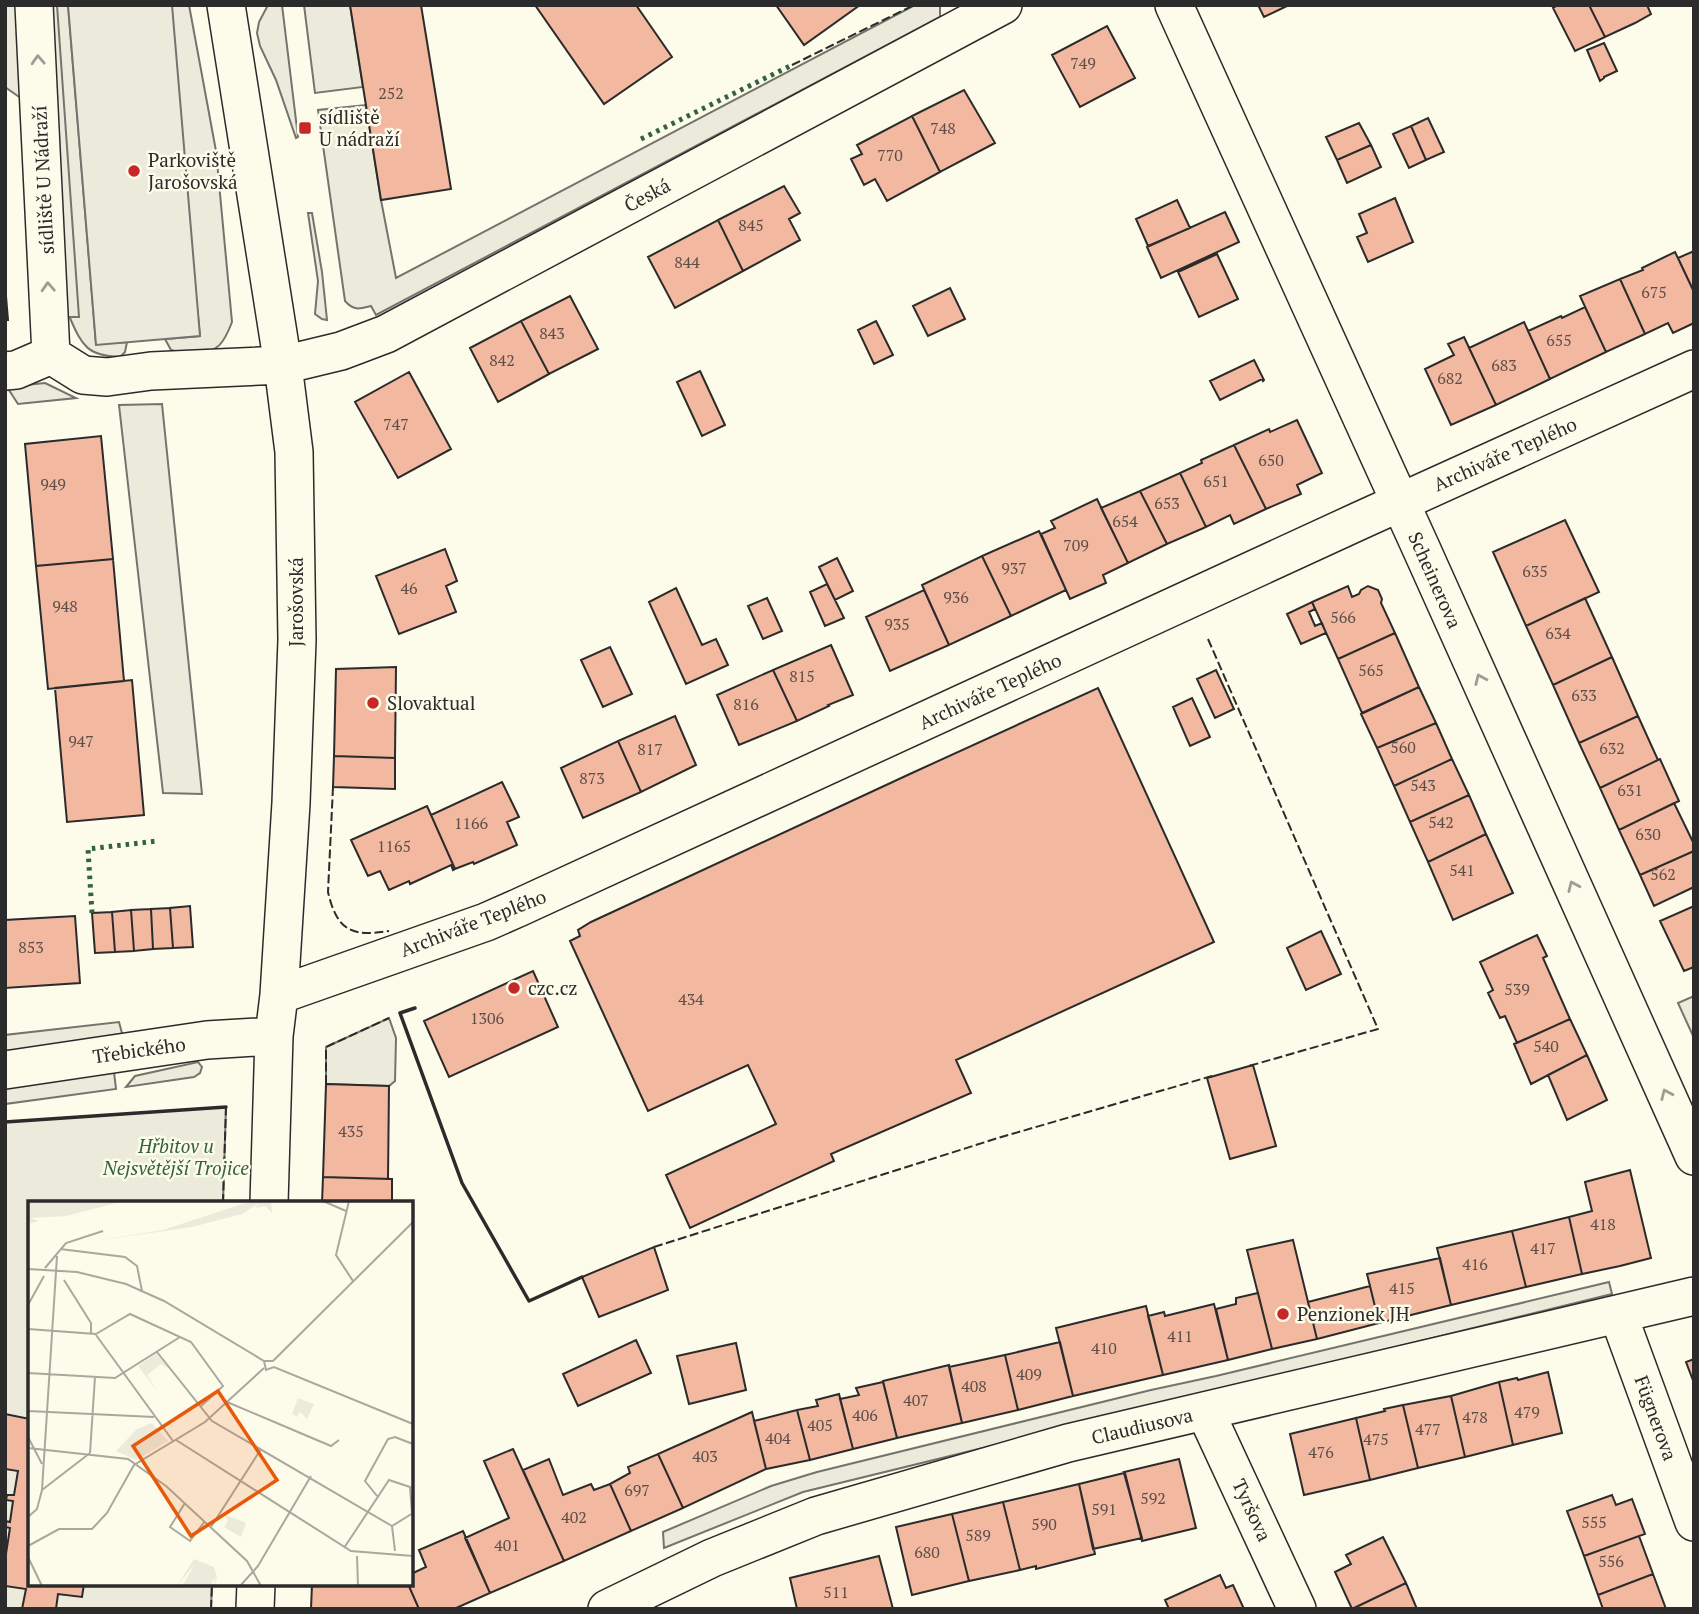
<svg xmlns="http://www.w3.org/2000/svg" width="1699" height="1614" font-family="'PT Serif',serif">
<style>
.green{fill:#ecebdb;stroke:#74746e;stroke-width:2}
.parking{fill:#eceadb;stroke:#74746e;stroke-width:2}
.building{fill:#f2b8a0;stroke:#2b2b2b;stroke-width:2}
.lines{fill:none;stroke-linecap:round;stroke-linejoin:round}
.street-casing{stroke:#2b2b2b;stroke-width:40}
.street{stroke:#fdfbea;stroke-width:37}
.hedge{stroke:#34623c;stroke-width:5;stroke-dasharray:3.5 5;stroke-linecap:butt}
.fence{stroke:#2b2b2b;stroke-width:2;stroke-dasharray:9 3.5;stroke-linecap:butt}
.wall{stroke:#2b2b2b;stroke-width:3.5}
.oneway{stroke:#9e9d94}
.poi-dot{fill:#c62828;stroke:#fdfbea;stroke-width:2.5}
.labels{text-anchor:middle;stroke-width:5;stroke-linejoin:round;paint-order:stroke}
.number-label{font-size:16px;fill:#5d4e48}
.poi-label{font-size:19px;fill:#2b2b2b;stroke:#fdfbea;text-anchor:start}
.street-label{font-size:19px;fill:#2b2b2b;stroke:#fdfbea}
.park-label{font-size:19px;font-style:italic;fill:#34623c;stroke:#fdfbea}
.inset-road{fill:none;stroke:#a9a89e;stroke-width:2}
.view{fill:#e8590c;fill-opacity:0.15;stroke:#e8590c;stroke-width:3.5}
.inset-edge{fill:none;stroke:#2b2b2b;stroke-width:3.5}
</style>
<rect width="100%" height="100%" fill="#fdfbea"/>
<path class="green" d="M41,5H68L96,344L127,342L125,352L120,357C88,356 82,346 70,318Z
M166,5H189L216,151L232,322C224,343 218,353 195,353C186,353 179,353 171,350L165,339L200,336Z
M268,5H282L298,137L296,138L276,80L260,46L257,33L259,22Z
M304,5H350L363,87L315,93Z
M915,5H940V17L376,315L371,306C359,309 354,311 345,301L318,110L366,105L381,200L396,278Z
M308,213H312L322,272L327,320L322,319L315,314L318,281Z
M45,383L76,398L18,404L7,387Z
M1694,996V1038L1678,1003Z
M389,1018L396,1038L395,1081L389,1086L326,1084V1047Z
M198,1062L202,1067L200,1073L194,1077L126,1087L135,1076Z
M226,1107L223,1203H30V1584H212L211,1609H5V1122Z"/>
<path class="parking" d="M5,5H18L25,101L5,87Z
M33,5H57L79,317H49Z
M68,5H172L200,336L96,345Z
M162,404L202,794L163,793L119,405Z
M119,1022L127,1052L112,1055L116,1089L5,1104V1035Z
M1609,1282L1612,1294L803,1492L664,1548L663,1532L771,1486L817,1472L1151,1390L1216,1376Z"/>
<path class="building" d="M350,5H421L451,189L381,200Z
M535,5H636L672,57L604,104Z
M776,5H860L804,45Z
M1258,5H1289L1264,17Z
M1558,5H1589L1605,37L1575,51L1553,8Z
M1589,5H1647L1651,14L1635,23L1605,37Z
M1107,26L1135,78L1080,107L1052,55Z
M1604,43L1617,71L1604,77V78L1600,81L1587,50Z
M964,90L995,143L940,172L912,116Z
M912,116L940,172L887,201L875,179L864,185L851,159L862,154L857,145Z
M1428,118L1444,152L1426,160L1411,126Z
M1359,123L1371,145L1337,160L1326,137Z
M1411,126L1426,160L1409,168L1393,134Z
M1371,145L1381,167L1347,183L1337,160Z
M784,186L800,213L789,219L800,240L743,271L718,220Z
M1395,198L1413,242L1368,262L1357,237L1367,233L1359,214Z
M1177,200L1190,228L1148,246L1136,219Z
M1225,212L1239,242L1161,278L1147,247Z
M718,220L743,271L675,308L648,257Z
M1694,251V292L1678,258Z
M1675,252L1694,292V323L1673,333L1668,323L1645,334L1620,279L1643,270L1642,268Z
M1217,254L1238,299L1199,317L1178,272Z
M1620,279L1645,334L1606,352L1580,296Z
M5,284L8,320H5Z
M950,288L965,319L928,336L913,306Z
M570,296L598,349L549,374L521,321Z
M1585,307L1606,352L1550,379L1528,331L1561,316L1562,318Z
M521,321L549,374L498,402L470,348Z
M876,321L893,355L874,364L858,330Z
M1524,322L1550,379L1496,405L1469,348Z
M1464,337L1496,405L1451,425L1425,369L1454,355L1448,344Z
M1254,360L1264,380L1263,381L1262,379L1220,400L1210,381Z
M700,371L725,425L702,436L677,382Z
M409,372L451,449L398,478L355,402Z
M1297,420L1322,473L1297,485L1301,494L1266,509L1234,445L1269,429L1270,432Z
M101,436L113,559L36,566L25,444Z
M1234,445L1266,509L1234,524L1230,515L1206,527L1180,473L1202,463L1201,460Z
M1180,473L1206,527L1167,544L1140,491Z
M1140,491L1167,544L1128,563L1101,508Z
M1097,499L1128,563L1103,575L1106,583L1070,599L1041,534L1055,528L1051,521Z
M1565,520L1599,592L1526,626L1493,552Z
M1039,531L1066,590L1011,616L982,556Z
M445,549L457,581L446,586L456,612L399,634L376,576Z
M982,556L1011,616L949,645L922,585Z
M837,558L853,591L835,600L819,567Z
M113,559L124,681L48,689L36,566Z
M827,584L844,618L825,626L810,592Z
M1348,586L1352,597L1359,594L1361,590L1368,586L1378,590L1382,599L1381,603L1395,633L1338,659L1312,602Z
M676,588L702,645L716,639L728,665L686,684L649,602Z
M924,590L949,645L890,671L866,617Z
M767,598L782,631L763,639L748,606Z
M1585,598L1612,657L1553,685L1526,626Z
M1312,602L1315,609L1309,612L1315,626L1322,623L1326,633L1301,644L1287,614Z
M1395,633L1419,687L1362,713L1338,659Z
M831,645L853,695L828,705L829,706L797,721L773,670Z
M610,647L632,694L603,707L581,660Z
M1612,657L1638,716L1579,743L1553,685Z
M396,667L395,758L334,756L336,669Z
M773,670L797,721L739,745L717,695Z
M1216,670L1234,709L1215,718L1197,679Z
M132,680L144,815L67,822L55,688Z
M1419,687L1436,723L1377,748L1361,714Z
M1098,688L1214,942L956,1060L971,1093L831,1154L834,1161L690,1228L666,1175L776,1124L748,1065L648,1111L570,941L580,936L578,930L591,922L912,773Z
M1192,698L1210,737L1190,746L1173,707Z
M675,716L696,765L641,792L618,741Z
M1638,716L1658,760L1600,788L1579,743Z
M1436,723L1452,759L1394,786L1377,748Z
M618,741L641,792L583,818L561,768Z
M334,756L395,758V789L333,787Z
M1452,759L1469,795L1410,822L1394,786Z
M1660,759L1679,801L1619,830L1600,788Z
M502,782L519,817L507,822L517,845L474,864L473,862L455,869L431,815Z
M1469,795L1486,834L1428,862L1410,822Z
M1674,803L1694,844V851L1640,875L1619,830Z
M427,806L455,869L453,870L451,865L410,884L409,881L389,890L380,871L368,876L351,840Z
M1486,834L1513,893L1453,920L1428,862Z
M1694,851V887L1654,906L1640,875Z
M190,906L193,947L173,948L170,908Z
M1694,906V967L1684,971L1660,921Z
M170,908L173,948L153,949L151,909Z
M151,909L153,949L134,951L131,910Z
M131,910L134,951L115,952L112,912Z
M112,912L115,952L95,953L92,913Z
M75,916L80,983L5,988V920Z
M1321,931L1341,974L1306,990L1287,948Z
M1537,935L1547,956L1543,958L1570,1019L1517,1043L1505,1016L1500,1018L1488,993L1493,990L1480,962Z
M533,971L558,1027L449,1077L424,1021Z
M1570,1019L1587,1055L1531,1084L1514,1044Z
M1587,1055L1607,1100L1567,1120L1548,1075Z
M1253,1065L1276,1146L1230,1159L1207,1078Z
M326,1084L389,1086L388,1179L323,1177Z
M1630,1170L1651,1258L1620,1266L1582,1274L1569,1217L1592,1211L1585,1182Z
M323,1177L392,1179V1203H322Z
M1569,1217L1582,1274L1526,1287L1512,1231Z
M1512,1231L1526,1287L1451,1305L1437,1248Z
M1293,1240L1317,1339L1272,1349L1247,1250Z
M654,1247L668,1290L599,1317L582,1277Z
M1440,1258L1451,1305L1379,1323L1367,1274Z
M1370,1286L1379,1323L1317,1339L1308,1302Z
M1258,1293L1272,1349L1228,1360L1216,1309L1236,1304V1298Z
M1214,1304L1228,1360L1163,1375L1148,1316L1164,1312L1165,1316Z
M1146,1306L1163,1375L1073,1396L1056,1328Z
M636,1340L651,1373L578,1406L563,1374Z
M1060,1342L1073,1396L1018,1410L1005,1355Z
M736,1343L746,1390L689,1404L677,1356Z
M1005,1355L1018,1410L962,1423L949,1367Z
M1694,1359V1383L1686,1362Z
M949,1365L962,1423L897,1438L883,1381Z
M1548,1372L1562,1433L1513,1445L1499,1382L1517,1378L1518,1380Z
M883,1382L897,1438L853,1449L840,1399L859,1395L856,1388Z
M1499,1382L1513,1445L1465,1457L1451,1396Z
M839,1394L853,1449L810,1460L797,1410L818,1406L816,1400Z
M1451,1396L1465,1457L1418,1468L1403,1405Z
M1403,1405L1418,1468L1370,1480L1356,1418L1385,1411L1384,1409Z
M797,1410L810,1460L766,1469L754,1421Z
M752,1412L766,1469L683,1508L658,1454Z
M5,1414L30,1419V1584H84L82,1597L58,1594L56,1609H22L26,1589L5,1586V1560L10,1528L5,1527V1521L10,1522L13,1501L6,1500L7,1495H14L18,1471L5,1469Z
M1356,1418L1370,1480L1304,1495L1290,1434Z
M513,1449L564,1561L490,1593L465,1538L509,1518L484,1461Z
M658,1454L683,1508L631,1531L610,1484L630,1473L628,1467Z
M549,1459L563,1495L591,1484L594,1490L610,1484L631,1531L564,1561L523,1470Z
M1179,1459L1196,1528L1142,1541L1125,1473L1124,1472Z
M1124,1473L1142,1538L1093,1549L1079,1484Z
M1079,1484L1095,1554L1036,1569V1566L1020,1570L1003,1502Z
M1612,1495L1616,1505L1632,1499L1645,1534L1584,1556L1567,1511Z
M1003,1502L1020,1570L969,1581L952,1514Z
M952,1514L969,1581L912,1595L896,1527Z
M463,1531L490,1593L454,1609H419L408,1584H411V1574L426,1567L419,1550Z
M1639,1536L1653,1574L1598,1595L1584,1556Z
M1383,1537L1406,1583L1352,1609L1335,1572L1351,1564L1346,1555Z
M879,1556L893,1609H797L790,1578Z
M1653,1574L1666,1609H1603L1598,1595Z
M1220,1575L1226,1588L1233,1585L1244,1609H1169L1165,1600Z
M1406,1583L1417,1609H1352Z
M312,1584H408L419,1609H311Z"/>
<g class="lines">
<defs>
<path id="street" d="M34,5L51,355
M226,5L283,365L294,452L297,640L291,803L279,995L274,1036L269,1203
M1174,5L1421,548L1694,1156
M51,355L83,375L107,377L151,371L283,365L341,351L386,334L1003,5
M5,371L16,370L51,355
M279,995L486,922L520,907L1359,521L1694,369
M5,1070L207,1040L274,1036
M1618,1314L1694,1522
M1205,1411L1297,1609
M255,1609L256,1584
M607,1609L712,1558L816,1516L1068,1443L1694,1296"/>
</defs>
<use href="#street" class="street-casing"/>
<use href="#street" class="street"/>
<path class="hedge" d="M641,139L792,65
M92,913L88,849L157,841"/>
<path class="fence" d="M792,65L914,5
M1208,639L1378,1029L1249,1066
M333,787L328,892C337,931 352,937 389,931
M326,1084V1047L389,1018
M223,1203L226,1107
M654,1247L998,1138L1212,1076
M211,1609L212,1584"/>
<path class="wall" d="M415,1008L400,1013L462,1183L529,1301L582,1277
M5,1122L226,1107"/>
</g>
<defs><path id="oneway-chevron" d="M-2-3.5L2.5 0L-2 3.5" fill="none" stroke-width="1.6" stroke-linecap="round" stroke-linejoin="round" transform="scale(1.75)"/></defs>
<g class="oneway">
<use href="#oneway-chevron" transform="translate(38 60) rotate(-93)"/>
<use href="#oneway-chevron" transform="translate(48 287) rotate(-93)"/>
<use href="#oneway-chevron" transform="translate(1480 679) rotate(-114)"/>
<use href="#oneway-chevron" transform="translate(1573 886) rotate(-114)"/>
<use href="#oneway-chevron" transform="translate(1666 1094) rotate(-114)"/>
</g>
<g class="poi-dot">
<rect x="298" y="121" width="14" height="14" rx="3.5"/>
<circle cx="134" cy="171" r="7"/>
<circle cx="373" cy="703" r="7"/>
<circle cx="514" cy="988" r="7"/>
<circle cx="1283" cy="1314" r="7"/>
</g>
<g class="labels">
<g class="number-label">
<text x="1083" y="69">749</text>
<text x="391" y="99">252</text>
<text x="943" y="134">748</text>
<text x="890" y="161">770</text>
<text x="751" y="231">845</text>
<text x="687" y="268">844</text>
<text x="1654" y="298">675</text>
<text x="552" y="339">843</text>
<text x="1559" y="346">655</text>
<text x="502" y="366">842</text>
<text x="1504" y="371">683</text>
<text x="1450" y="384">682</text>
<text x="396" y="430">747</text>
<text x="1271" y="466">650</text>
<text x="1216" y="487">651</text>
<text x="53" y="490">949</text>
<text x="1167" y="509">653</text>
<text x="1125" y="527">654</text>
<text x="1076" y="551">709</text>
<text x="1014" y="574">937</text>
<text x="1535" y="577">635</text>
<text x="409" y="594">46</text>
<text x="956" y="603">936</text>
<text x="65" y="612">948</text>
<text x="1343" y="623">566</text>
<text x="897" y="630">935</text>
<text x="1558" y="639">634</text>
<text x="1371" y="676">565</text>
<text x="802" y="682">815</text>
<text x="1584" y="701">633</text>
<text x="746" y="710">816</text>
<text x="81" y="747">947</text>
<text x="1403" y="753">560</text>
<text x="1612" y="754">632</text>
<text x="650" y="755">817</text>
<text x="592" y="784">873</text>
<text x="1423" y="791">543</text>
<text x="1630" y="796">631</text>
<text x="1441" y="828">542</text>
<text x="471" y="829">1166</text>
<text x="1648" y="840">630</text>
<text x="394" y="852">1165</text>
<text x="1462" y="876">541</text>
<text x="1663" y="880">562</text>
<text x="31" y="953">853</text>
<text x="1517" y="995">539</text>
<text x="691" y="1005">434</text>
<text x="487" y="1024">1306</text>
<text x="1546" y="1052">540</text>
<text x="351" y="1137">435</text>
<text x="1603" y="1230">418</text>
<text x="1543" y="1254">417</text>
<text x="1475" y="1270">416</text>
<text x="1402" y="1294">415</text>
<text x="1180" y="1342">411</text>
<text x="1104" y="1354">410</text>
<text x="1029" y="1380">409</text>
<text x="974" y="1392">408</text>
<text x="916" y="1406">407</text>
<text x="1527" y="1418">479</text>
<text x="865" y="1421">406</text>
<text x="1475" y="1423">478</text>
<text x="820" y="1431">405</text>
<text x="1428" y="1435">477</text>
<text x="778" y="1444">404</text>
<text x="1376" y="1445">475</text>
<text x="1321" y="1458">476</text>
<text x="705" y="1462">403</text>
<text x="637" y="1496">697</text>
<text x="1153" y="1504">592</text>
<text x="1104" y="1515">591</text>
<text x="574" y="1523">402</text>
<text x="1594" y="1528">555</text>
<text x="1044" y="1530">590</text>
<text x="978" y="1541">589</text>
<text x="507" y="1551">401</text>
<text x="927" y="1558">680</text>
<text x="1611" y="1567">556</text>
<text x="836" y="1598">511</text>
</g>
<g class="poi-label">
<text x="319" y="124">sídliště<tspan x="319" dy="22">U nádraží</tspan></text>
<text x="148" y="167">Parkoviště<tspan x="148" dy="22">Jarošovská</tspan></text>
<text x="387" y="710">Slovaktual</text>
<text x="528" y="995">czc.cz</text>
<text x="1297" y="1321">Penzionek JH</text>
</g>
<g class="street-label">
<text transform="translate(43 180) rotate(-93)" y="7">sídliště U Nádraží</text>
<text transform="translate(647 195) rotate(-28)" y="7">Česká</text>
<text transform="translate(1505 454) rotate(-24)" y="7">Archiváře Teplého</text>
<text transform="translate(1435 580) rotate(66)" y="7">Scheinerova</text>
<text transform="translate(296 602) rotate(-90)" y="7">Jarošovská</text>
<text transform="translate(990 691) rotate(-25)" y="7">Archiváře Teplého</text>
<text transform="translate(473 923) rotate(-21)" y="7">Archiváře Teplého</text>
<text transform="translate(139 1050) rotate(-8)" y="7">Třebického</text>
<text transform="translate(1656 1418) rotate(70)" y="7">Fügnerova</text>
<text transform="translate(1142 1426) rotate(-13)" y="7">Claudiusova</text>
<text transform="translate(1252 1510) rotate(65)" y="7">Tyršova</text>
</g>
<g class="park-label">
<text x="176" y="1153">Hřbitov u<tspan x="176" dy="22">Nejsvětější Trojice</tspan></text>
</g>
</g>
<g transform="translate(28 1201)">
<rect width="385" height="385" fill="#fdfbea"/>
<path d="M0,0H96L38,15L3,17L11,20L0,23ZM243,0L244,12L237,5L227,7L230,3L214,13L164,26L67,40L135,29L217,2ZM128,152L142,168L133,163L119,174L130,191L110,165ZM270,197L286,203L279,218L272,211L269,216L264,213ZM124,222L140,240L108,259L88,250L109,228ZM195,313L218,322L213,336L196,326L200,319ZM166,358L186,366L189,376L186,385L187,376L182,385H154L167,363L149,385Z" fill="#ecebdb"/>
<path class="inset-road" d="M295,0L318,10M321,0L308,54L325,80M32,48L97,56L109,65L114,90M17,67L38,42L75,30M0,68L49,71L98,83L136,100L236,160H245M36,79L63,122V132M0,104L16,75M0,128L68,133M68,133L102,113L163,141L195,185L173,205M68,134L145,240M129,151L184,220L364,325M236,160L238,169L246,166L385,223M245,160L385,21M0,172L87,177L152,136M199,201L303,245L311,239M0,210L126,216M0,236L14,263M148,239L323,350L385,355M0,247L100,258L138,285L219,360L233,385M62,252L67,176M14,289L62,252M349,295L337,280L360,238L367,236L385,243M157,302L142,326L162,340L177,320M0,316L9,308L14,289L29,55M364,325L385,312M364,325L367,350M183,326L233,248M0,345L31,328H64L79,312L106,264L177,221L236,167M316,347L361,279L382,286L384,312M329,355L330,385M0,356L14,385M212,385L230,365L283,275"/>
<path class="view" d="M190,190L249,279L163,335L105,245Z"/>
<rect width="385" height="385" class="inset-edge"/>
</g>
<rect width="1699" height="1614" fill="none" stroke="#2b2b2b" stroke-width="14"/>
</svg>
